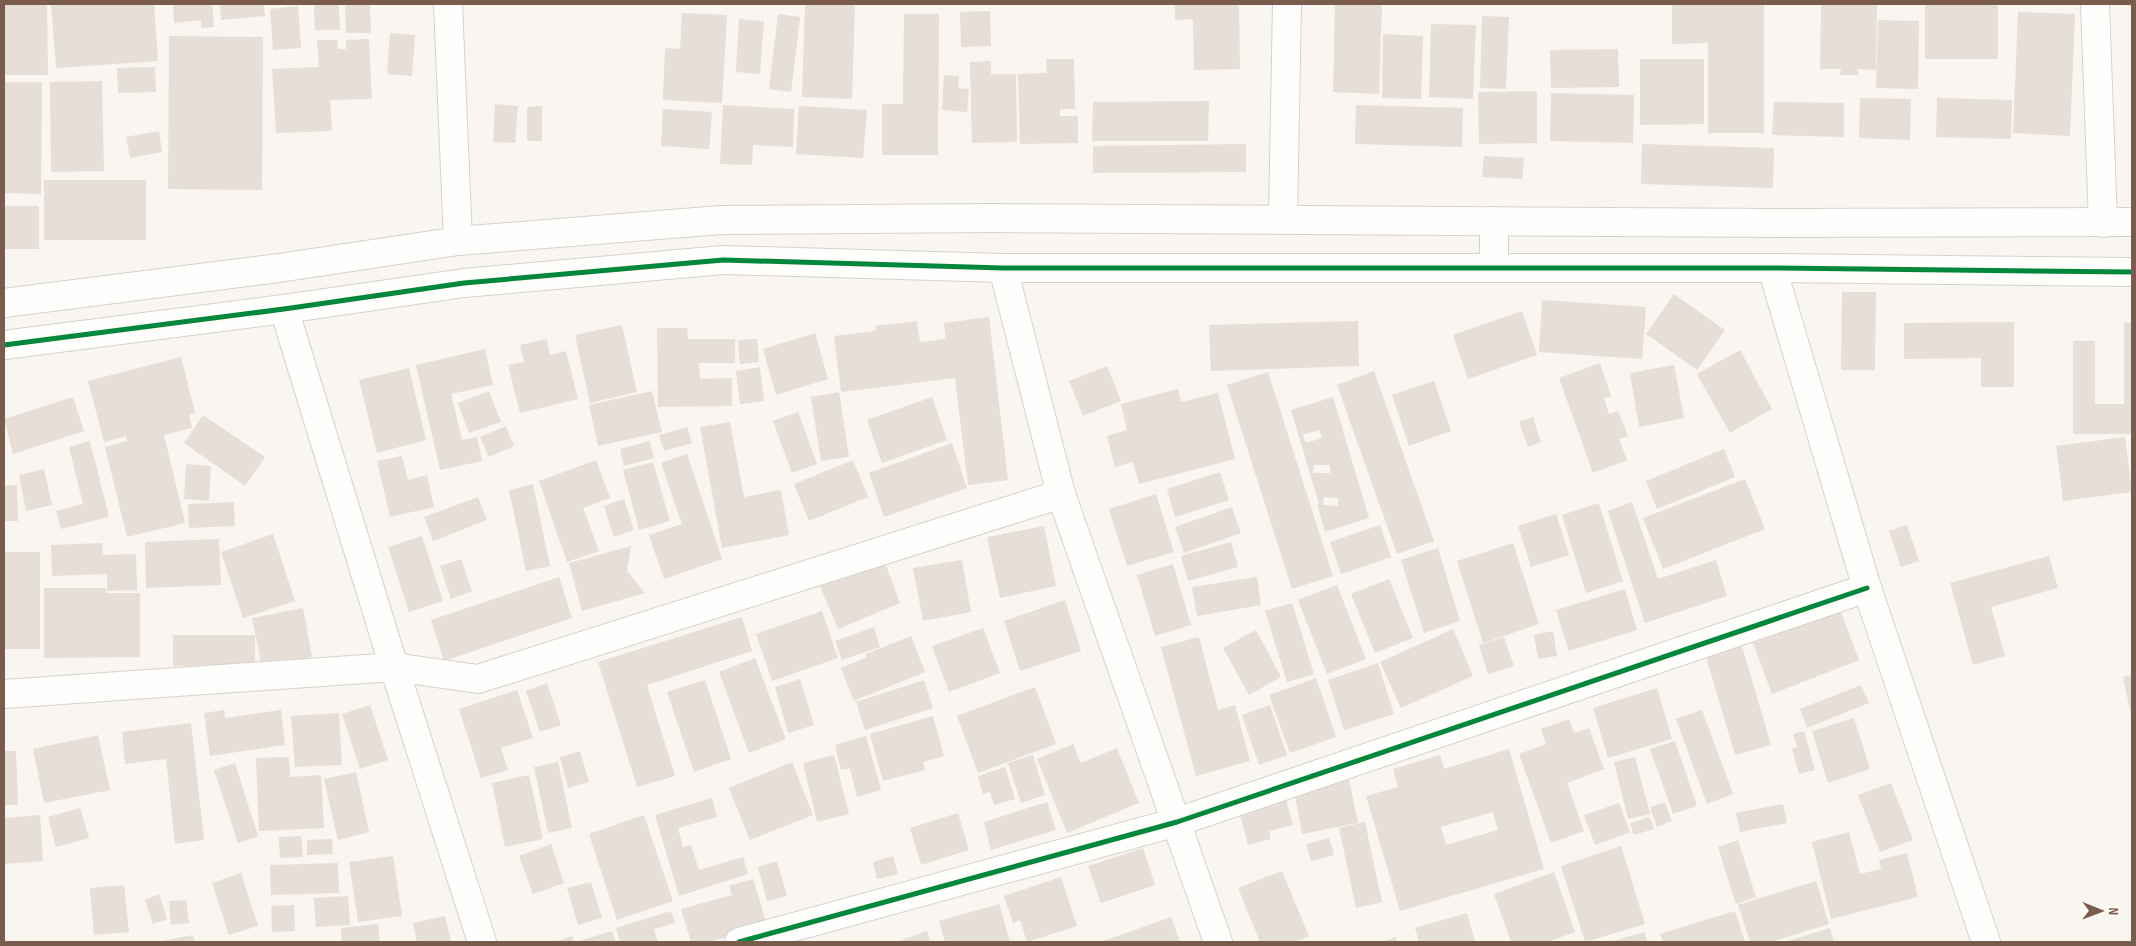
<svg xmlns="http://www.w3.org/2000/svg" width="2136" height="946" font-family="'Sofia Sans Condensed',sans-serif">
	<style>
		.building { fill: #e6ded7; fill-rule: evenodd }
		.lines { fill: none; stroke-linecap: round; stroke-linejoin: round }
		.minor-casing { stroke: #d7d1cb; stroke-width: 30 }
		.minor { stroke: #fefefd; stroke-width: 28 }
		.cycleway-casing { stroke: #fffaf3; stroke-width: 8 }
		.cycleway { stroke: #00873e; stroke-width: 5 }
	</style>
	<rect width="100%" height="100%" fill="#f9f5f0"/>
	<g class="building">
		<polygon points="4,4 47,4 48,75 4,75"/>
		<polygon points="51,4 154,4 158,61 56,68"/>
		<polygon points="173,4 212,4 214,27 201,28 201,20 174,23"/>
		<polygon points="220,4 264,4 265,16 221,20"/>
		<polygon points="314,4 339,4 340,30 315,30"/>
		<polygon points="345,4 370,4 371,33 346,33"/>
		<polygon points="805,4 855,4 852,99 802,97"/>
		<polygon points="1175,4 1239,4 1240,69 1194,70 1193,19 1175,20"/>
		<polygon points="1335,4 1382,5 1379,94 1333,92"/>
		<polygon points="1672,4 1764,4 1764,133 1708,133 1708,43 1672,44"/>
		<polygon points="1821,4 1877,4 1876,70 1858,69 1858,75 1840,75 1841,69 1820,69"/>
		<rect x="1925" y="4" width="73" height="55"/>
		<polygon points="298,6 301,48 273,50 270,9"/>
		<polygon points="990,11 991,46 961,47 960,12"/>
		<polygon points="2018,12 2075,14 2070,136 2013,133"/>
		<polygon points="682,13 727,15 722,103 663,100 665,48 680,49"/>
		<polygon points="778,14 800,17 791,92 769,89"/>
		<polygon points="904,14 939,14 938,155 882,155 882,104 903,104"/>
		<polygon points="1482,16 1509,17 1506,89 1480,88"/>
		<polygon points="739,19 764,21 760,74 736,72"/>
		<polygon points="1878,20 1919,21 1918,89 1876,88"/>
		<polygon points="1431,24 1476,25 1473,99 1429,97"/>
		<polygon points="390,33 415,35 412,76 387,74"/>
		<polygon points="1383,34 1423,36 1421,99 1382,98"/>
		<polygon points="169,36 263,37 262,190 168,189"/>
		<polygon points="369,39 372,99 330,100 332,131 276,133 272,69 319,67 317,40 337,40 338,49 346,49 346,40"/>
		<polygon points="1618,49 1619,87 1551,88 1550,50"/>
		<polygon points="1046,59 1074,59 1075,109 1060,109 1060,116 1078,116 1078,143 1020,144 1018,74 1047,73"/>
		<polygon points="1640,59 1704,59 1704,124 1640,125"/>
		<polygon points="991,61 991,74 1016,74 1017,142 972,143 970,62"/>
		<polygon points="155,67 156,92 118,93 117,68"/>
		<polygon points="944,75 959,76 958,88 969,89 967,112 942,110"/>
		<polygon points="102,81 104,171 51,172 50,82"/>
		<polygon points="4,82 42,82 41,194 4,193"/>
		<polygon points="1537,91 1537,143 1479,144 1478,92"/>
		<polygon points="1551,93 1634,95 1633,143 1550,141"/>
		<polygon points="1860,98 1911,99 1910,140 1859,138"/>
		<polygon points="1937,98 2012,100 2011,139 1936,137"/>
		<polygon points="1209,101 1208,141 1092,141 1093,102"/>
		<polygon points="1774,102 1844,103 1844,137 1772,135"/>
		<polygon points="495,104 518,106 515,143 493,142"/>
		<polygon points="723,105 794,109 793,147 753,145 752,165 720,164"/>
		<polygon points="1356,105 1463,108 1462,147 1355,144"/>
		<polygon points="542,106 542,141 527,141 527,107"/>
		<polygon points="799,106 867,110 863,158 796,154"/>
		<polygon points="663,109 712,112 709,149 661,146"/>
		<polygon points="159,131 162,152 130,158 126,137"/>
		<polygon points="1246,144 1246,172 1093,173 1093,146"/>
		<polygon points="1642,144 1774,148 1773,188 1641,184"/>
		<polygon points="1484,156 1524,158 1522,179 1482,177"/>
		<rect x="44" y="180" width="102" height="60"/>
		<rect x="4" y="206" width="35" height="43"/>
		<polygon points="1842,292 1876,292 1875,370 1841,370"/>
		<polygon points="1674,294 1725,330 1697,370 1646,334"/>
		<polygon points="1542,300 1646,307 1642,359 1539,352"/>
		<polygon points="1522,311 1537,355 1468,379 1453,335"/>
		<polygon points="989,317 1008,480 968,485 955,378 841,392 834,336 876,331 875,326 917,321 920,342 946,339 944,323"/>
		<polygon points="1358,321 1359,366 1211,371 1209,325"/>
		<polygon points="2014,322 2014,387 1981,387 1981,358 1904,359 1904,323"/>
		<polygon points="2124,323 2132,323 2132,434 2073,434 2073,341 2095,341 2095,404 2124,404"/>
		<polygon points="622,325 637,392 590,403 575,335"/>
		<polygon points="657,328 687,328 688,339 735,339 735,363 699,363 700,379 732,378 732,406 658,407"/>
		<polygon points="815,333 828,379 776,395 763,349"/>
		<polygon points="547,339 550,355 566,351 578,399 520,413 508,365 524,362 520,345"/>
		<polygon points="757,339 759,362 740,364 738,340"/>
		<polygon points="485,349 493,385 451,394 462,440 477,437 482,461 440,470 416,365"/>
		<polygon points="1740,350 1772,409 1730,433 1697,374"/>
		<polygon points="181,357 195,413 189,415 192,428 164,435 185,523 127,537 105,447 127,441 126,436 104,442 88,381"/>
		<polygon points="1600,363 1611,396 1604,398 1609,414 1618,411 1628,436 1619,439 1627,460 1593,473 1559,378"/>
		<polygon points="1674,365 1684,418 1639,427 1630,373"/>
		<polygon points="1107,366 1121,401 1083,416 1069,381"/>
		<polygon points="760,367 764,401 740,404 736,371"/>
		<polygon points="409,368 426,440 377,453 359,380"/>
		<polygon points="1374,371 1434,541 1397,554 1337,385"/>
		<polygon points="1268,372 1333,576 1292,589 1227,385"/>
		<polygon points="1434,381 1451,431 1409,446 1392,395"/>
		<polygon points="1178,389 1181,402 1218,393 1235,459 1139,484 1133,462 1115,467 1107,436 1127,430 1121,404"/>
		<polygon points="489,391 501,422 469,433 458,403"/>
		<polygon points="652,391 662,432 598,446 589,405"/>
		<polygon points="839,392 849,457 821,461 811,397"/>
		<polygon points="73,397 84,431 13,454 4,419"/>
		<polygon points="932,397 947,440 882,463 867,420"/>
		<path d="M 1333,397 L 1369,518 L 1325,532 L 1317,504 L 1319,504 L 1291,410 ZM 1319,430 L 1322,438 L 1306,443 L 1303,435 ZM 1314,465 L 1330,465 L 1330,473 L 1313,473 ZM 1324,497 L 1338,498 L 1338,506 L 1323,505 Z"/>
		<polygon points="798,412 817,464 792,473 773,421"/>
		<polygon points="203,415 265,457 245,486 184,443"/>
		<polygon points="1533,417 1541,442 1528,447 1519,422"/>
		<polygon points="730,422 744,497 781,490 789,535 722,548 700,427"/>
		<polygon points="506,426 514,446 489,457 480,437"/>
		<polygon points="687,427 692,443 664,451 659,435"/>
		<polygon points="2125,437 2132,492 2063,501 2056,446"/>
		<polygon points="90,441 109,517 61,529 56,511 83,504 69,447"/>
		<polygon points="650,441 654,458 624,466 620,449"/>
		<polygon points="952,443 967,488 884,517 869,473"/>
		<polygon points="1724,449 1735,477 1657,509 1646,481"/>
		<polygon points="687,454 722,559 664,579 649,535 682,524 661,463"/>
		<polygon points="402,456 408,480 427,475 434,507 390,517 377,461"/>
		<polygon points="596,460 610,498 583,508 599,551 567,562 539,481"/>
		<polygon points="853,460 868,497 809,521 794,484"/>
		<polygon points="653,462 670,521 639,530 623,470"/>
		<polygon points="186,464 211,466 209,501 184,499"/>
		<polygon points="44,469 52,505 26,511 19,475"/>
		<polygon points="1220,472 1229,500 1175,517 1167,489"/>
		<polygon points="1745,479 1765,529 1663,569 1643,518"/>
		<polygon points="533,484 550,566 526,571 509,490"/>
		<polygon points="17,485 18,521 4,521 4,486"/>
		<polygon points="1156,494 1174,552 1127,566 1109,509"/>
		<polygon points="478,497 487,520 433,541 424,517"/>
		<polygon points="624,499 634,530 614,537 604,506"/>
		<polygon points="234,502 235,526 189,528 188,504"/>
		<polygon points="1632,502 1658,579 1716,560 1727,596 1645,623 1608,511"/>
		<polygon points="1599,503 1623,581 1586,593 1562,515"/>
		<polygon points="1232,507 1241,533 1184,553 1175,527"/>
		<polygon points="1556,514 1569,555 1531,567 1518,526"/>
		<polygon points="1380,525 1391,557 1341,574 1330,542"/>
		<polygon points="1907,525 1919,561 1901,567 1889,531"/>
		<polygon points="1044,526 1056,586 1000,598 987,537"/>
		<polygon points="273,534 295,601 243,618 221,552"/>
		<polygon points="422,536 443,601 409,612 388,547"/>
		<polygon points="219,539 221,585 146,588 145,542"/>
		<polygon points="1231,542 1238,567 1188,581 1181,556"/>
		<polygon points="102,543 103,555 136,554 137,590 107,591 107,574 52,576 51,545"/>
		<polygon points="1513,543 1539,624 1483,643 1457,561"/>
		<polygon points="631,546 627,571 645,593 582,611 569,563"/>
		<polygon points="1438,548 1460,621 1424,633 1401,560"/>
		<rect x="4" y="552" width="36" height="97"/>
		<polygon points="2049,556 2058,588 1991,607 2005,656 1973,665 1950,583"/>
		<polygon points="461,559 472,591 451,599 440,566"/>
		<polygon points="884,560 900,603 838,629 820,586"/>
		<polygon points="962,560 971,612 923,621 913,568"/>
		<polygon points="1173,564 1191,625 1155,636 1137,575"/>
		<polygon points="559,577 572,618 444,661 431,620"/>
		<polygon points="1257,577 1261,605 1197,616 1192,587"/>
		<polygon points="1389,579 1413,638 1375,653 1351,594"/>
		<polygon points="1337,585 1366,659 1327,674 1298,600"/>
		<polygon points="44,588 106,588 106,593 140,593 140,657 44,658"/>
		<polygon points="1625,589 1637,630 1569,651 1556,610"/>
		<polygon points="1065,600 1081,651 1020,671 1004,621"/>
		<polygon points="1292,603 1314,674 1287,682 1265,611"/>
		<polygon points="303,608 312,657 262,667 252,618"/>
		<polygon points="1840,610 1859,660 1772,694 1753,643"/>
		<polygon points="822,611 838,658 772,681 756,634"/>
		<polygon points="742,617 752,651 647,685 675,776 637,787 598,662"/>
		<polygon points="874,627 880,647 842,660 835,641"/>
		<polygon points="983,628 1000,673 949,692 932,646"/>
		<polygon points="1453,629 1473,676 1401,708 1380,662"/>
		<polygon points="1256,630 1281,677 1249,695 1223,648"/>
		<polygon points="1553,631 1557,656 1538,659 1534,635"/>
		<polygon points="173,635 255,635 255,665 173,666"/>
		<polygon points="911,636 925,672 854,701 841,668 867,657 866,654"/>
		<polygon points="1199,637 1218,710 1235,705 1250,761 1196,776 1161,647"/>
		<polygon points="1504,637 1514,666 1488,674 1479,645"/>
		<polygon points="1742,646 1771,745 1735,755 1706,657"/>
		<polygon points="755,658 786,739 749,753 719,672"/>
		<polygon points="1378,663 1394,714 1344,730 1328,680"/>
		<polygon points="2132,675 2132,714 2131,714 2123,677"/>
		<polygon points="1316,678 1336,737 1290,753 1269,695"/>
		<polygon points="800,679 814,725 788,733 775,687"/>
		<polygon points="705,680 731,759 694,772 667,692"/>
		<polygon points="924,680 933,708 865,730 856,702"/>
		<polygon points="547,683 561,725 540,732 526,691"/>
		<polygon points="1861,685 1869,703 1807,728 1800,709"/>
		<polygon points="1035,687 1056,744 978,773 957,716"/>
		<polygon points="1657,688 1672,739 1608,758 1593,708"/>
		<polygon points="517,690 533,738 501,748 508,770 481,778 459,709"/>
		<polygon points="370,705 388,760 360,769 342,714"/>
		<polygon points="1270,705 1287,755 1259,765 1242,715"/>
		<polygon points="224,710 225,718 281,710 285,745 210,756 204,713"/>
		<polygon points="1702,710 1733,794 1707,804 1676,719"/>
		<polygon points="339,713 342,765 295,767 291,716"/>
		<polygon points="933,716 944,756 923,762 925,770 883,781 870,734"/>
		<polygon points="1854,718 1870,769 1828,783 1812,731"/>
		<polygon points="1569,719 1574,733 1589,728 1604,769 1567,783 1584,831 1551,843 1519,754 1546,744 1541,729"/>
		<polygon points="191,723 204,840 175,844 166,759 125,764 122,732"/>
		<polygon points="1804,731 1815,770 1799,774 1792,749 1797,747 1793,734"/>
		<polygon points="98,735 110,790 44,803 33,749"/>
		<polygon points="866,736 881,790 857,797 850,768 841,770 835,745"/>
		<polygon points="1675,741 1697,806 1673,814 1650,749"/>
		<polygon points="1073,744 1081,763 1117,748 1139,803 1067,833 1037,759"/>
		<path d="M 1509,749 L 1544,869 L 1400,911 L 1366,796 L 1398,787 L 1393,769 L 1440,755 L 1444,769 ZM 1493,812 L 1498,830 L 1446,845 L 1441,827 Z"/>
		<polygon points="4,751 16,751 18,805 4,805"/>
		<polygon points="580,751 589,782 568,788 560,757"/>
		<polygon points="834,755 849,814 817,822 803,763"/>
		<polygon points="1033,755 1045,795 1021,803 1008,763"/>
		<polygon points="289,757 290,777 321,775 324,828 259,831 256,758"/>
		<polygon points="1635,757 1650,814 1628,819 1614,762"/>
		<polygon points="558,762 572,828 548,833 534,767"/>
		<polygon points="792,762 813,815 750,840 729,788"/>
		<polygon points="235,763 258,836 238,843 214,770"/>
		<polygon points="1005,767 1015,799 994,805 990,792 983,794 978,776"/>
		<polygon points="356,772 369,832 338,840 324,779"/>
		<polygon points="529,775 543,839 505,847 492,783"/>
		<polygon points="1349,779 1358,823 1302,834 1294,790"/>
		<polygon points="1891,783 1913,840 1880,852 1858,795"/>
		<polygon points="1285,795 1293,825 1269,831 1271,839 1248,845 1238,807"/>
		<polygon points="712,798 717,817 678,828 683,847 691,845 699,870 743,857 748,874 679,896 655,815"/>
		<polygon points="1047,802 1056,830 991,850 984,822"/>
		<polygon points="1665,802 1672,821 1657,827 1650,807"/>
		<polygon points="1619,803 1630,832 1595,845 1584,815"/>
		<polygon points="1783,804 1787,823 1740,832 1736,813"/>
		<polygon points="80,808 89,838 56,847 48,817"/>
		<polygon points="958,813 969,850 921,865 910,828"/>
		<polygon points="40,815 43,861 4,864 4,818"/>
		<polygon points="644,815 673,901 617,920 589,834"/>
		<polygon points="1650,817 1654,829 1634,835 1630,823"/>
		<polygon points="1365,822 1382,902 1356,908 1339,828"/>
		<polygon points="1849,832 1860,874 1881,869 1879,860 1907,853 1918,897 1831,919 1812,842"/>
		<polygon points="301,836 303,857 280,858 279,837"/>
		<polygon points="1329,838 1334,855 1311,861 1306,844"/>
		<polygon points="332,839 333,854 307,855 307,840"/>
		<polygon points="1738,840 1756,897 1736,904 1718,847"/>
		<polygon points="551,844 564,883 533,894 519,856"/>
		<polygon points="1621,846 1645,924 1585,942 1561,866"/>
		<polygon points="1143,848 1155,885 1101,903 1088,866"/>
		<polygon points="393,856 402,916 358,922 349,862"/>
		<polygon points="893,856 898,874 877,879 873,862"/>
		<polygon points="777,861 787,896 767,901 758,867"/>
		<polygon points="338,863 339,893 271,895 270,865"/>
		<polygon points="1282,871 1309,936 1294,942 1260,942 1238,888"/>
		<polygon points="1554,872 1575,932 1548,942 1511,942 1494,894"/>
		<polygon points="241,873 258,926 229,935 212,883"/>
		<polygon points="1061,877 1077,926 1027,942 1020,920 1013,923 1004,896"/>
		<polygon points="753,879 767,925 709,942 691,942 681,909 732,895 729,886"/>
		<polygon points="1816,881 1829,924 1771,942 1750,942 1738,905"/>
		<polygon points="591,882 602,918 578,925 567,888"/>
		<polygon points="124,885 129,932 94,935 90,888"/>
		<polygon points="159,894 167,919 153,924 145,900"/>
		<polygon points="348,896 350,925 316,927 314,898"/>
		<polygon points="186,900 189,923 171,925 169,901"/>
		<polygon points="999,904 1010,942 945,942 939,921"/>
		<polygon points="294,905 295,931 272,932 271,906"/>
		<polygon points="671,911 675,923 654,929 658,942 620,942 616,928"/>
		<polygon points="1735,911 1745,942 1663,942 1660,934"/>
		<polygon points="1467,913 1475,942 1419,942 1415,928"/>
		<polygon points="445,916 451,942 417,942 413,923"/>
		<polygon points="1171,917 1180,942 1101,942"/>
		<polygon points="378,924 380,942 342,942 341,928"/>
		<polygon points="1830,928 1834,942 1785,942"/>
		<polygon points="612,931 616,942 576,942"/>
		<polygon points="927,931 930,942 896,942"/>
		<polygon points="1645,932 1647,942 1609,942"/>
		<polygon points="193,935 195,942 161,942 161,941"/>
		<polygon points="572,936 574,942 554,942"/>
		<polygon points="1396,937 1397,942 1382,942"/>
	</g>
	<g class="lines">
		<defs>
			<g id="minor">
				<polyline points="448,4 458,241"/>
				<polyline points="2095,4 2103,223"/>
				<polyline points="1283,219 1287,4"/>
				<polyline points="1003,268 1061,494 1218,942"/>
				<polyline points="1494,268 1494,221"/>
				<polyline points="1772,268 1867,588 1986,942"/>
				<polyline points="4,303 279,268 458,241 721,220 992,218 1779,223 2132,222"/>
				<polyline points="284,309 394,667 482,942"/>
				<polyline points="4,345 284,309 464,283 723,260 1003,268 1772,268 2132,272"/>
				<polyline points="4,694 394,667 478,679 1061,494"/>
				<polyline points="739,942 1177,822 1867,588"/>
			</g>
		</defs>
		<use href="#minor" class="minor-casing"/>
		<use href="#minor" class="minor"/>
		<defs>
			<g id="cycleway">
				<polyline points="4,345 284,309 464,283 723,260 1003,268 1772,268 2132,272"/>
				<polyline points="739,942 1177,822 1867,588"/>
			</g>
		</defs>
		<use href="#cycleway" class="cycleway-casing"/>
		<use href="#cycleway" class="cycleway"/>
	</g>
	<rect width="2136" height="946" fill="none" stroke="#7a5c4d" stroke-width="10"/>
	<g transform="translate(2101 911) rotate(91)" stroke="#fffaf3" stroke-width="4" paint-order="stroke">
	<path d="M0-4L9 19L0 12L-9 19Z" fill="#7a5c4d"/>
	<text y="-8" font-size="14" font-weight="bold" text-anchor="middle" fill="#7a5c4d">N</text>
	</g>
</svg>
